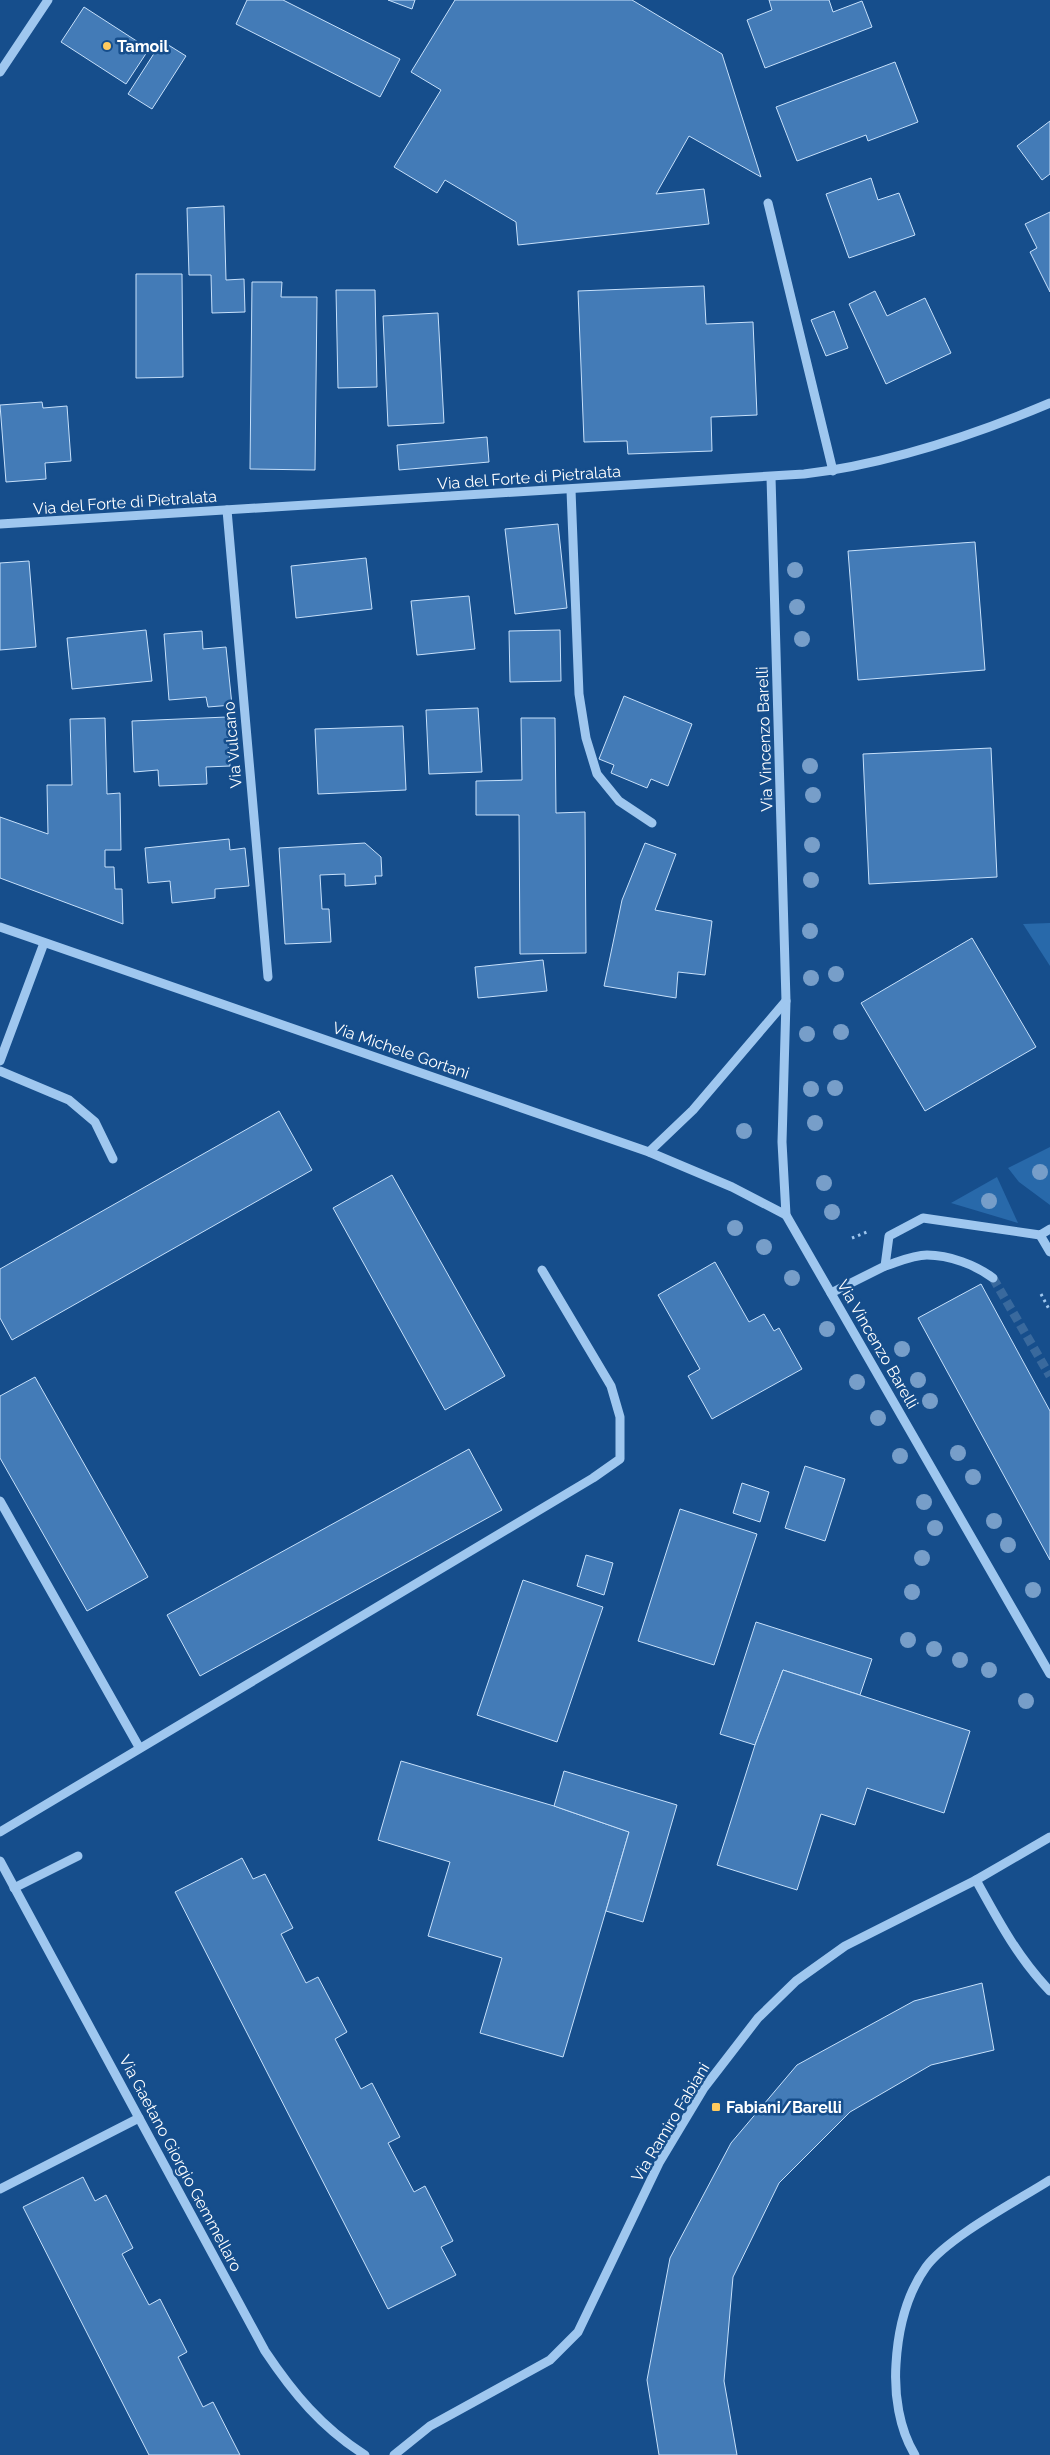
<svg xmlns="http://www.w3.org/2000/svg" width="1050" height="2455" font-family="Raleway,sans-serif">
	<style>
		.green { fill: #2869aa }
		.building { fill: #437bb7; stroke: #c6e0fb }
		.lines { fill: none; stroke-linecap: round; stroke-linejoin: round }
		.minor-tunnel { stroke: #39699d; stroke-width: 9; stroke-dasharray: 9 4.5; stroke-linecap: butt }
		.path { stroke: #9fc7ef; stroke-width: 3; stroke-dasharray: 2.5 4; stroke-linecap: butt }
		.minor { stroke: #9fc7ef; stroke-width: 9 }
		.tree { fill: #779ec9 }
		.poi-dot { fill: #ffca5e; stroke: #164e8c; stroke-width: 2 }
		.labels { text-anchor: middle; stroke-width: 5; stroke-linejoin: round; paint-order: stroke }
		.poi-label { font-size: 16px; font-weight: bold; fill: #fff; stroke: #164e8c; text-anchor: start }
		.street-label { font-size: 16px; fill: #fff; stroke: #164e8c }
	</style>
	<rect width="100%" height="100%" fill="#164e8c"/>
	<g class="green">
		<polygon points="1050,923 1050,966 1023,924"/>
		<polygon points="1050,1147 1050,1205 1019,1182 1008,1168"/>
		<polygon points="997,1177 1018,1223 951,1203"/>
	</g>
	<g class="building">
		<polygon points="247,0 283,0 400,59 380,97 236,24"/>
		<polygon points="388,0 415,0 412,9"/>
		<polygon points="455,0 632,0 722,54 761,177 689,136 656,194 704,189 709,224 518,245 516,222 445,180 437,193 394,167 441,90 411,72"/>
		<polygon points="769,0 829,0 833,12 862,1 872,27 765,68 747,20 772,10"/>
		<polygon points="84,7 149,49 126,84 61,42"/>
		<polygon points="162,41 186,56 152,109 128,94"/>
		<polygon points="895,62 918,122 868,141 866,135 797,161 776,107"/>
		<polygon points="1050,121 1050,174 1042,180 1017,146"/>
		<polygon points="871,178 878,200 899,193 915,235 849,258 826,194"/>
		<polygon points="224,206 226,280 244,279 245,312 212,313 211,275 189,275 187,208"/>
		<polygon points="1050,212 1050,292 1030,252 1037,248 1025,224"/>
		<polygon points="136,274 182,274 183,377 136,378"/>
		<polygon points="252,282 282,282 281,297 317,297 315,470 250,469"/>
		<polygon points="704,286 706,324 753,322 757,415 711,417 712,451 628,454 627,441 584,442 578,291"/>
		<polygon points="336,290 375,290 377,387 338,388"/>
		<polygon points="875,291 887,316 925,298 951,353 886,384 849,304"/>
		<polygon points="834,311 848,348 826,356 811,320"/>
		<polygon points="438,313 444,423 388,426 383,316"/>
		<polygon points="42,402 43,408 67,406 71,461 45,463 46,479 6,482 0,405"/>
		<polygon points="487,437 489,462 399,470 397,445"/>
		<polygon points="558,524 567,608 515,614 505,529"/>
		<polygon points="975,542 985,670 858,680 848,551"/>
		<polygon points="366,558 372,609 296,618 291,566"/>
		<polygon points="29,561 36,647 0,650 0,563"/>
		<polygon points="469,596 475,649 417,655 411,601"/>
		<polygon points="146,630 152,681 72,689 67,638"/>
		<polygon points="560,630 561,681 510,682 509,631"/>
		<polygon points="202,631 203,649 226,647 232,705 208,707 206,697 169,700 164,634"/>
		<polygon points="624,696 692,724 668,786 651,779 647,788 611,773 614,765 599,759"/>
		<polygon points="478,708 482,772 429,774 426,710"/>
		<polygon points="227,717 230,766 206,767 207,784 159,786 158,770 134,772 132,721"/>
		<polygon points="105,718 107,794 120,793 121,850 105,850 105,867 114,867 115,889 122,889 123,924 0,878 0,817 48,834 47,785 72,785 70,719"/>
		<polygon points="521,718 555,718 556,813 585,812 586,953 520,954 519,815 476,815 476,781 522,780"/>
		<polygon points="403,726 406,790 318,794 315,729"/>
		<polygon points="991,748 997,877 869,884 863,754"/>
		<polygon points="229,839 230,850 245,848 249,886 215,889 215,898 172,903 170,881 148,883 145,848"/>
		<polygon points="365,843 381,857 382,876 375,876 376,884 345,886 345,874 320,875 322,909 329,909 331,942 285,944 279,848"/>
		<polygon points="645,843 676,854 655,910 712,921 705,975 678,972 676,998 604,986 622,900"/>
		<polygon points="972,938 1036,1047 925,1111 861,1003"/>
		<polygon points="543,960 547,991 478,998 475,967"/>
		<polygon points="279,1111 312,1170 12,1340 0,1318 0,1269"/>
		<polygon points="392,1175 505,1376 445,1410 333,1208"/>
		<polygon points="715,1262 749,1322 764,1314 774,1331 779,1328 802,1369 712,1419 688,1376 700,1369 658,1295"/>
		<polygon points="981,1284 1050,1411 1050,1560 918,1318"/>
		<polygon points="35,1377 148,1577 87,1611 0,1458 0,1396"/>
		<polygon points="469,1449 502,1510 200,1676 167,1615"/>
		<polygon points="805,1466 845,1479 825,1541 785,1528"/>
		<polygon points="742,1483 769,1492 760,1522 733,1513"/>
		<polygon points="680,1509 757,1534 714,1665 638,1641"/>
		<polygon points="586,1555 613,1563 604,1595 577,1586"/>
		<polygon points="523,1580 603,1607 557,1742 477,1715"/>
		<polygon points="756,1622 872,1659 860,1695 783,1670 755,1745 720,1734"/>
		<polygon points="783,1670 970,1731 944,1813 867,1788 855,1825 821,1814 797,1890 717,1865 755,1745"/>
		<polygon points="401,1761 554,1806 629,1832 563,2057 480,2033 502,1958 428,1936 450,1862 378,1840"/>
		<polygon points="564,1771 677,1805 643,1922 606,1911 629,1832 554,1806"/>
		<polygon points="242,1858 253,1879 265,1874 293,1928 281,1934 306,1983 318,1977 347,2032 335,2039 361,2089 372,2083 400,2137 388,2143 414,2192 425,2186 453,2241 441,2247 456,2275 388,2309 175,1892"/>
		<polygon points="982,1983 994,2050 931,2065 850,2112 779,2183 733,2277 724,2381 737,2455 659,2455 647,2380 670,2258 731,2143 797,2065 914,2001"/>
		<polygon points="83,2177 95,2201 106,2195 133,2248 122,2254 149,2305 160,2299 187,2352 178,2357 203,2407 213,2402 240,2455 149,2455 23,2207"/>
	</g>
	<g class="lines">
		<polyline class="minor-tunnel" points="993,1278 1050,1376"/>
		<g class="path">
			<polyline points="852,1238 867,1232"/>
			<polyline points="1041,1294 1050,1311"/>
		</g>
		<g class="minor">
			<polyline points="0,72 48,0"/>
			<polyline points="768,203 833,471"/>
			<polyline points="771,477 786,1001 782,1142 786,1215 1050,1674"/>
			<polyline points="571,490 579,694 586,738 597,774 619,801 652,823"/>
			<polyline points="227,510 268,977"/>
			<path d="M 0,524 L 804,474 C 888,464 972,436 1050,403"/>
			<polyline points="0,927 649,1152 732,1187 786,1215"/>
			<polyline points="0,1061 44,943"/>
			<polyline points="0,1071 69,1100 95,1122 113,1159"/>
			<polyline points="649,1152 693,1110 786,1001"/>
			<polyline points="1040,1235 1050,1252"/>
			<path d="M 885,1266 C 898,1262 913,1255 927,1255 C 949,1255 976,1265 993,1278"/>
			<polyline points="831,1293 885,1266 889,1236 923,1218 1040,1235 1050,1229"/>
			<polyline points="0,1501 139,1747"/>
			<polyline points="0,1832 593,1478 620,1459 620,1417 611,1386 542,1270"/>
			<path d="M 0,1861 L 265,2351 C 293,2393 322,2428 365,2455"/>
			<path d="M 976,1880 C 998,1920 1018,1958 1050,1991"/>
			<polyline points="14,1888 78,1856"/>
			<polyline points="0,2189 139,2118"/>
			<polyline points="394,2455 430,2426 550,2360 578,2332 659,2163 704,2088 758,2018 796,1981 845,1946 976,1880 1050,1837"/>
			<path d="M 915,2455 C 899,2429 894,2394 896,2364 C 898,2330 906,2295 926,2267 C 948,2237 1017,2201 1050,2180"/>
		</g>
	</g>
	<g class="tree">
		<circle cx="795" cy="570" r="8"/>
		<circle cx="797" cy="607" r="8"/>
		<circle cx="802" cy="639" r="8"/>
		<circle cx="810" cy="766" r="8"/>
		<circle cx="813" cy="795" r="8"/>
		<circle cx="812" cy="845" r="8"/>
		<circle cx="811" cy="880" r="8"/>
		<circle cx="810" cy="931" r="8"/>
		<circle cx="836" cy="974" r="8"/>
		<circle cx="811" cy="978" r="8"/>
		<circle cx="841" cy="1032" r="8"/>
		<circle cx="807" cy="1034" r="8"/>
		<circle cx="835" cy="1088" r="8"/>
		<circle cx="811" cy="1089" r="8"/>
		<circle cx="815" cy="1123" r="8"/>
		<circle cx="744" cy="1131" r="8"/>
		<circle cx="1040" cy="1172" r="8"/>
		<circle cx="824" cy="1183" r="8"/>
		<circle cx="989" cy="1201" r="8"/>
		<circle cx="832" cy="1212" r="8"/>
		<circle cx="735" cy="1228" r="8"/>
		<circle cx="764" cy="1247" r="8"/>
		<circle cx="792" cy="1278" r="8"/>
		<circle cx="827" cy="1329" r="8"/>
		<circle cx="902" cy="1349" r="8"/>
		<circle cx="918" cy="1380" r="8"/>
		<circle cx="857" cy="1382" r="8"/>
		<circle cx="930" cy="1401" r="8"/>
		<circle cx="878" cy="1418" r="8"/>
		<circle cx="958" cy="1453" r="8"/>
		<circle cx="900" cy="1456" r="8"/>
		<circle cx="973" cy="1477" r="8"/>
		<circle cx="924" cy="1502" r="8"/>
		<circle cx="994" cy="1521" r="8"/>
		<circle cx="935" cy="1528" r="8"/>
		<circle cx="1008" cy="1545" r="8"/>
		<circle cx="922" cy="1558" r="8"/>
		<circle cx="1033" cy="1590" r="8"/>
		<circle cx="912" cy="1592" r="8"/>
		<circle cx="908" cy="1640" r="8"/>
		<circle cx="934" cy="1649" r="8"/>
		<circle cx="960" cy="1660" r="8"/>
		<circle cx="989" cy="1670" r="8"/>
		<circle cx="1026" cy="1701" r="8"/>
	</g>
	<g class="poi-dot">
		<circle cx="107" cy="46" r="5"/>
		<rect x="711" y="2102" width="10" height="10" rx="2.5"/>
	</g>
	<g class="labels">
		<g class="poi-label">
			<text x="117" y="52">Tamoil</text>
			<text x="726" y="2113">Fabiani/Barelli</text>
		</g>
		<g class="street-label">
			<text transform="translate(529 477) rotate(-4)" y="6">Via del Forte di Pietralata</text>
			<text transform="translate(125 502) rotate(-4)" y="6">Via del Forte di Pietralata</text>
			<text transform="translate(764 739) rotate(-92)" y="6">Via Vincenzo Barelli</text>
			<text transform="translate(232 745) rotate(-95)" y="6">Via Vulcano</text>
			<text transform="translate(401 1050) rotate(19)" y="6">Via Michele Gortani</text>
			<text transform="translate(878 1344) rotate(60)" y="6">Via Vincenzo Barelli</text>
			<text transform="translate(670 2122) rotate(-59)" y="6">Via Ramiro Fabiani</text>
			<text transform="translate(181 2163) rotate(62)" y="6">Via Gaetano Giorgio Gemmellaro</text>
		</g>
	</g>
</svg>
